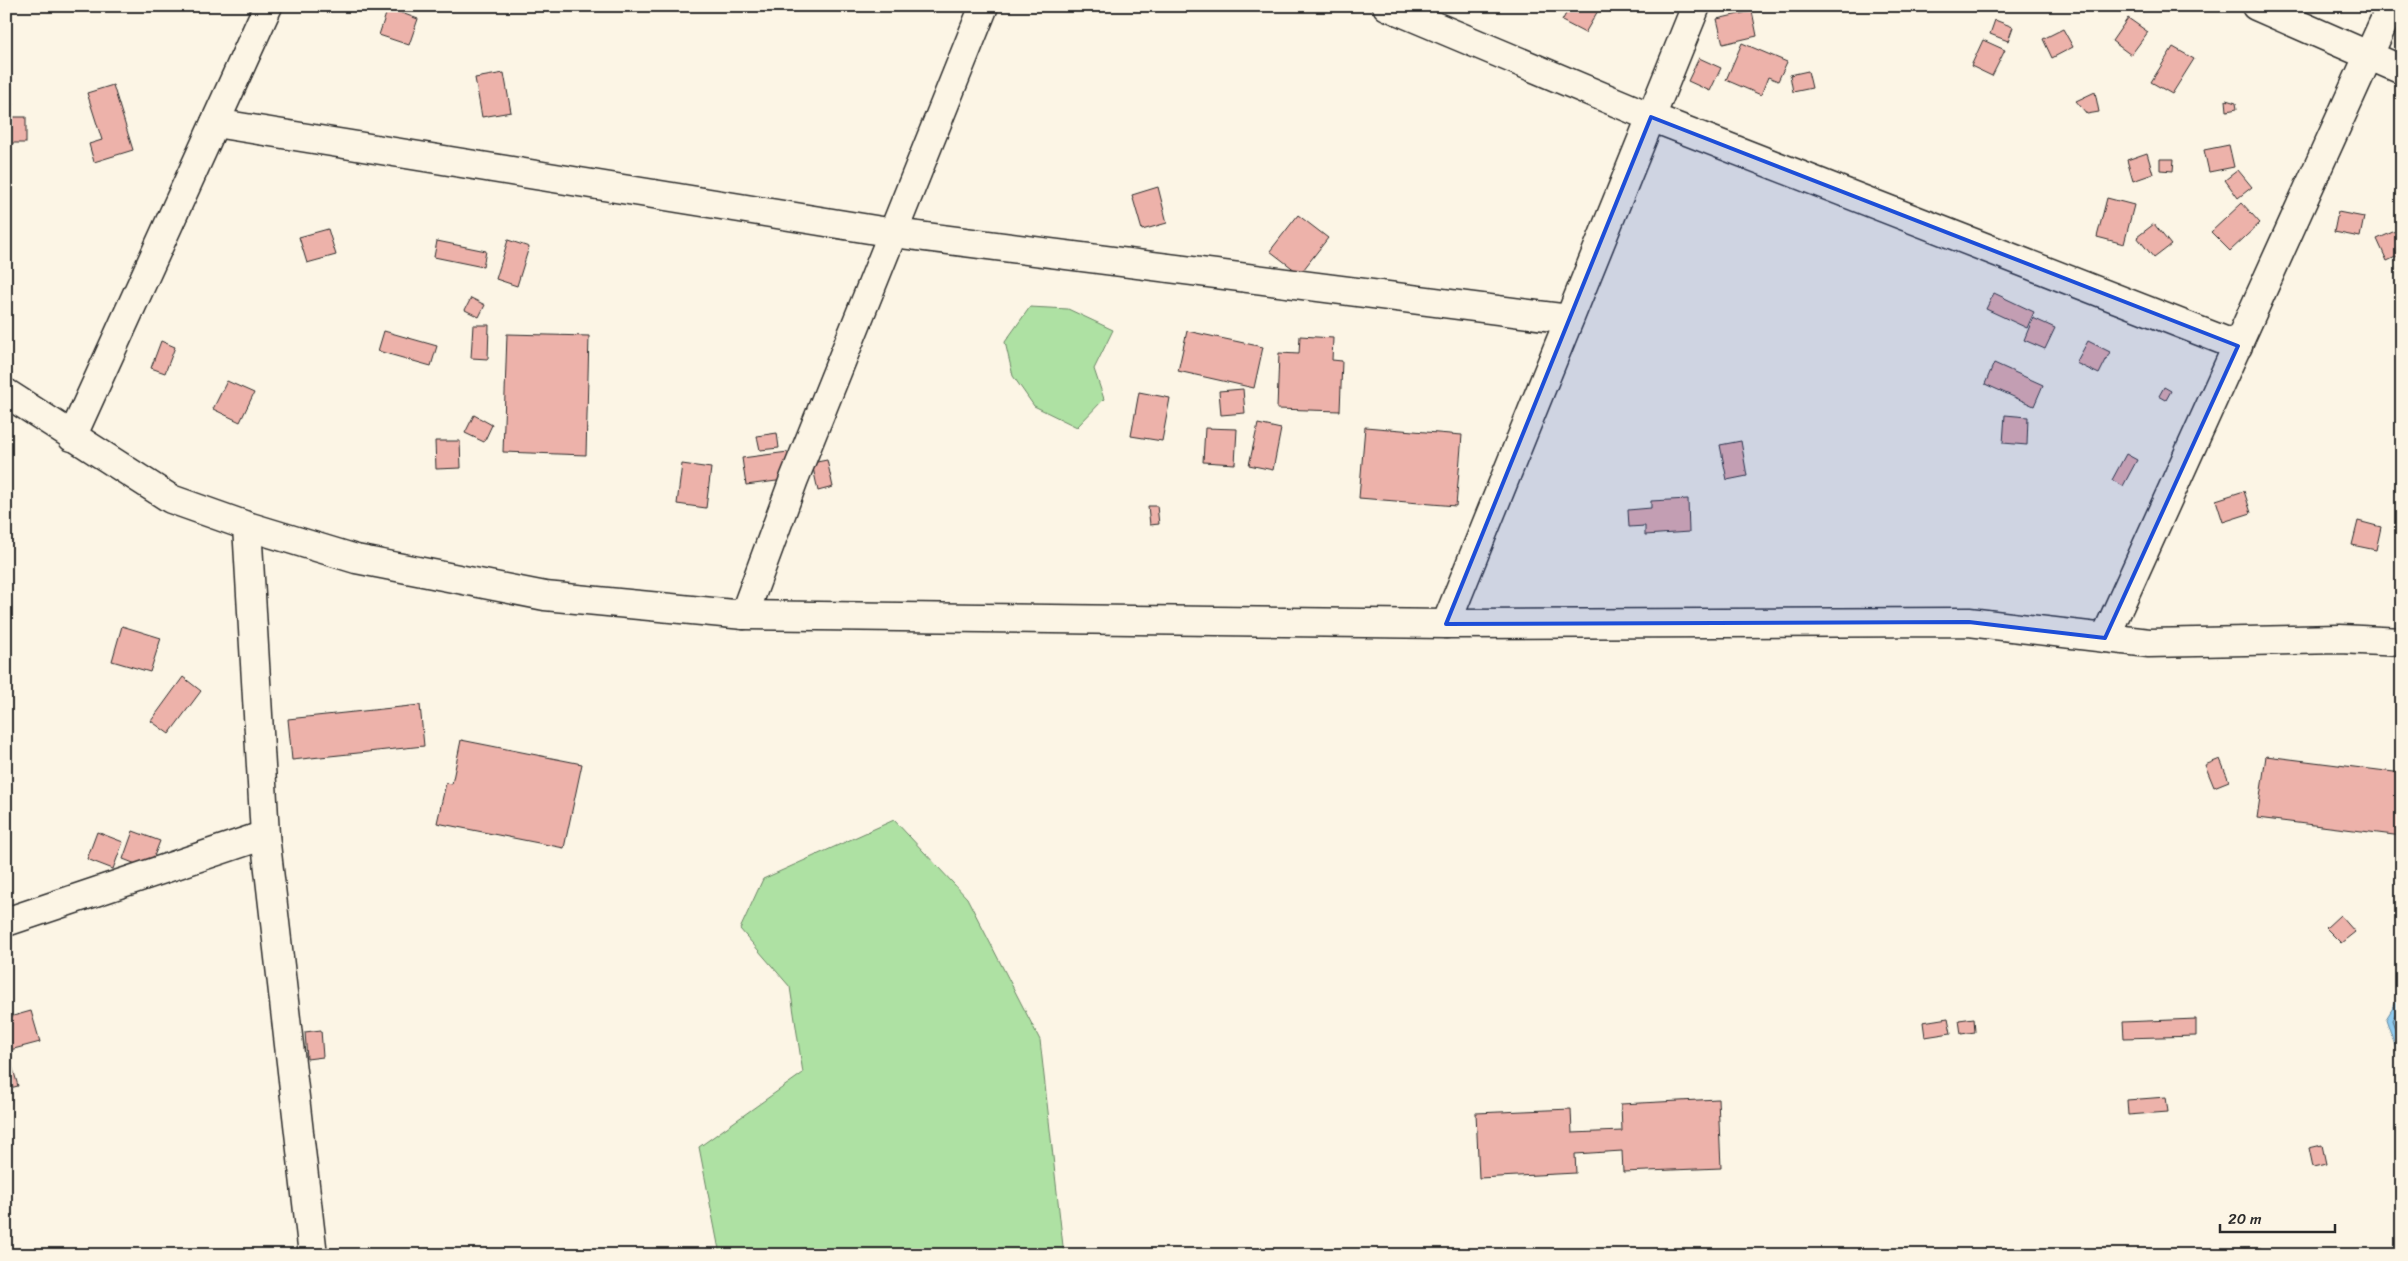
<svg xmlns="http://www.w3.org/2000/svg" width="2408" height="1261" font-family="Sriracha,sans-serif">
	<style>
		.green { fill: #aee1a3; stroke: #6c8667 }
		.water { fill: #8fcbef; stroke: #678ba1 }
		.lines { fill: none; stroke-linecap: round; stroke-linejoin: round }
		.shore { stroke: #536b79; stroke-width: 1 }
		.building { fill: #edb2aa; stroke: #2b2b2b }
		.street-casing { stroke: #2b2b2b; stroke-width: 31 }
		.secondary-casing { stroke: #2b2b2b; stroke-width: 31 }
		.street { stroke: #fcf5e5; stroke-width: 28 }
		.secondary { stroke: #fcf5e5; stroke-width: 28 }
		.marked { fill: #1d4ed8; fill-opacity: 0.2; stroke: #1d4ed8; stroke-width: 4; stroke-linejoin: round }
	</style>
	<rect width="100%" height="100%" fill="#fcf5e5"/>
	<filter id="ink" filterUnits="userSpaceOnUse"><feTurbulence type="fractalNoise" baseFrequency=".02" numOctaves="2"/><feDisplacementMap in="SourceGraphic" scale="10" xChannelSelector="R" yChannelSelector="G"/><feConvolveMatrix kernelMatrix="1 2 1 2 8 2 1 2 1" color-interpolation-filters="sRGB"/></filter>
	<g filter="url(#ink)">
		<g class="green">
			<polygon points="1030,307 1068,309 1113,330 1094,369 1104,399 1077,427 1034,406 1013,376 1005,342"/>
			<polygon points="894,820 967,898 1040,1040 1064,1255 720,1255 699,1147 803,1073 790,987 740,929 763,879"/>
		</g>
		<polygon class="water" points="2402,993 2402,1063 2401,1063 2386,1019"/>
		<g class="lines">
			<polyline class="shore" points="2402,1003 2392,1020 2402,1049"/>
		</g>
		<g class="building">
			<polygon points="1570,6 1595,6 1599,9 1585,33 1562,21"/>
			<polygon points="388,8 418,19 409,45 379,35"/>
			<polygon points="1752,11 1757,36 1723,44 1717,19"/>
			<polygon points="2128,18 2148,32 2131,55 2112,41"/>
			<polygon points="1995,20 2013,27 2008,41 1990,34"/>
			<polygon points="2063,29 2073,47 2052,58 2043,39"/>
			<polygon points="1983,40 2005,50 1992,76 1971,66"/>
			<polygon points="1742,43 1787,62 1778,81 1768,77 1761,95 1726,80"/>
			<polygon points="2173,47 2194,59 2172,94 2151,82"/>
			<polygon points="1699,58 1721,68 1710,91 1688,81"/>
			<polygon points="1808,71 1812,88 1793,92 1790,75"/>
			<polygon points="504,73 511,112 482,117 475,78"/>
			<polygon points="113,85 133,150 94,162 89,144 102,140 87,93"/>
			<polygon points="6,89 13,105 6,108"/>
			<polygon points="2095,92 2099,112 2087,114 2076,101"/>
			<polygon points="2226,100 2236,103 2237,109 2227,111"/>
			<rect x="6" y="117" width="20" height="26"/>
			<polygon points="2229,145 2234,167 2209,172 2204,150"/>
			<polygon points="2147,153 2153,174 2133,181 2127,160"/>
			<polygon points="2160,159 2174,159 2173,171 2160,170"/>
			<polygon points="2238,170 2252,187 2238,198 2225,180"/>
			<polygon points="1158,187 1167,223 1142,230 1132,195"/>
			<polygon points="2107,198 2134,205 2124,244 2097,237"/>
			<polygon points="2242,203 2260,223 2230,251 2211,232"/>
			<polygon points="2338,212 2364,217 2360,237 2334,232"/>
			<polygon points="1298,215 1328,238 1300,274 1270,251"/>
			<polygon points="2154,224 2171,245 2154,258 2137,237"/>
			<polygon points="2402,228 2402,254 2387,261 2377,239"/>
			<polygon points="328,229 336,255 307,263 299,237"/>
			<polygon points="508,240 529,247 517,286 496,279"/>
			<polygon points="437,241 486,251 483,267 434,257"/>
			<polygon points="1994,293 2034,312 2027,328 1986,309"/>
			<polygon points="471,298 485,305 479,317 465,310"/>
			<polygon points="2033,318 2055,328 2045,349 2024,340"/>
			<polygon points="473,325 489,325 488,359 471,358"/>
			<polygon points="384,331 437,346 431,366 378,351"/>
			<polygon points="1187,331 1263,347 1254,388 1178,371"/>
			<polygon points="507,334 589,336 586,455 503,452"/>
			<polygon points="1300,336 1333,338 1332,360 1342,361 1340,411 1277,409 1279,353 1299,354"/>
			<polygon points="161,341 175,347 165,373 151,368"/>
			<polygon points="2088,341 2110,352 2099,374 2076,363"/>
			<polygon points="1994,363 2043,385 2034,406 1985,384"/>
			<polygon points="227,381 254,393 240,422 213,409"/>
			<polygon points="2164,387 2171,391 2166,400 2159,396"/>
			<polygon points="1243,389 1245,413 1221,415 1219,391"/>
			<polygon points="1139,392 1170,398 1162,441 1131,436"/>
			<polygon points="474,415 492,425 484,442 465,433"/>
			<polygon points="2005,415 2028,417 2027,445 2003,443"/>
			<polygon points="1258,424 1281,429 1273,470 1249,465"/>
			<polygon points="1365,427 1462,435 1456,506 1359,498"/>
			<polygon points="1205,428 1237,429 1235,464 1203,462"/>
			<polygon points="777,433 779,448 760,450 757,436"/>
			<polygon points="435,441 460,441 461,468 436,469"/>
			<polygon points="1741,441 1747,476 1727,480 1720,445"/>
			<polygon points="788,452 792,479 746,485 742,458"/>
			<polygon points="2126,454 2137,460 2123,486 2112,480"/>
			<polygon points="827,460 833,487 818,491 812,463"/>
			<polygon points="682,464 711,468 706,508 677,504"/>
			<polygon points="2244,491 2251,513 2223,522 2216,500"/>
			<polygon points="1688,499 1689,532 1645,535 1645,526 1629,527 1628,510 1651,508 1651,501"/>
			<polygon points="1148,506 1157,506 1159,524 1150,525"/>
			<polygon points="2358,521 2381,527 2376,550 2352,545"/>
			<polygon points="122,626 161,638 150,672 112,661"/>
			<polygon points="183,677 201,691 169,734 151,721"/>
			<polygon points="420,705 424,746 292,760 288,719"/>
			<polygon points="461,740 582,764 564,848 437,823 446,783 452,784"/>
			<polygon points="2266,756 2402,773 2402,836 2257,818"/>
			<polygon points="2220,759 2229,781 2214,787 2205,765"/>
			<polygon points="133,831 160,841 149,869 123,859"/>
			<polygon points="97,832 123,842 113,869 87,859"/>
			<polygon points="2340,915 2355,932 2341,943 2326,928"/>
			<polygon points="31,1011 40,1042 10,1050 6,1037 6,1018"/>
			<polygon points="1948,1018 1951,1033 1925,1037 1923,1022"/>
			<polygon points="1974,1018 1975,1032 1961,1034 1959,1020"/>
			<polygon points="2196,1019 2196,1036 2124,1038 2123,1022"/>
			<polygon points="321,1030 323,1057 307,1059 305,1032"/>
			<polygon points="9,1055 18,1086 6,1089 6,1056"/>
			<polygon points="2166,1097 2168,1112 2128,1115 2127,1100"/>
			<polygon points="1718,1099 1721,1168 1623,1172 1622,1151 1575,1154 1576,1173 1479,1178 1476,1113 1571,1109 1572,1133 1622,1131 1621,1104"/>
			<polygon points="2322,1145 2326,1164 2313,1167 2309,1148"/>
			<polygon points="2261,1248 2261,1255 2223,1255 2223,1249"/>
		</g>
		<g class="lines">
			<defs>
				<g id="street">
					<polyline points="1387,6 1651,117 2238,346"/>
					<polyline points="2256,6 2402,70"/>
					<polyline points="215,123 894,233 1569,319"/>
					<polyline points="72,437 268,6"/>
					<polyline points="247,526 265,835 313,1255"/>
					<polyline points="744,615 794,479 984,6"/>
					<polyline points="1446,624 1696,6"/>
					<polyline points="2105,638 2391,6"/>
					<polyline points="6,922 265,835"/>
				</g>
				<polyline id="secondary" points="6,393 171,499 247,526 356,559 545,596 744,615 1446,624 1969,622 2149,643 2340,639 2402,642"/>
			</defs>
			<use href="#street" class="street-casing"/>
			<use href="#secondary" class="secondary-casing"/>
			<use href="#street" class="street"/>
			<use href="#secondary" class="secondary"/>
		</g>
	</g>
	<path class="marked" d="M 1651,117 L 2238,346 L 2105,638 L 1969,622 L 1446,624 Z"/>
	<rect width="2408" height="1261" fill="none" stroke="#fcf5e5" stroke-width="25"/>
	<rect x="12" y="12" width="2383" height="1236" fill="none" stroke="#2b2b2b" stroke-width="2" filter="url(#ink)"/>
	<path d="M2220 1224v8h115v-8" fill="none" stroke="#2b2b2b" stroke-width="2.5"/>
	<text x="2228" y="1224" font-size="15" fill="#2b2b2b" stroke="#fcf5e5" stroke-width="4" paint-order="stroke">20 m</text>
</svg>
